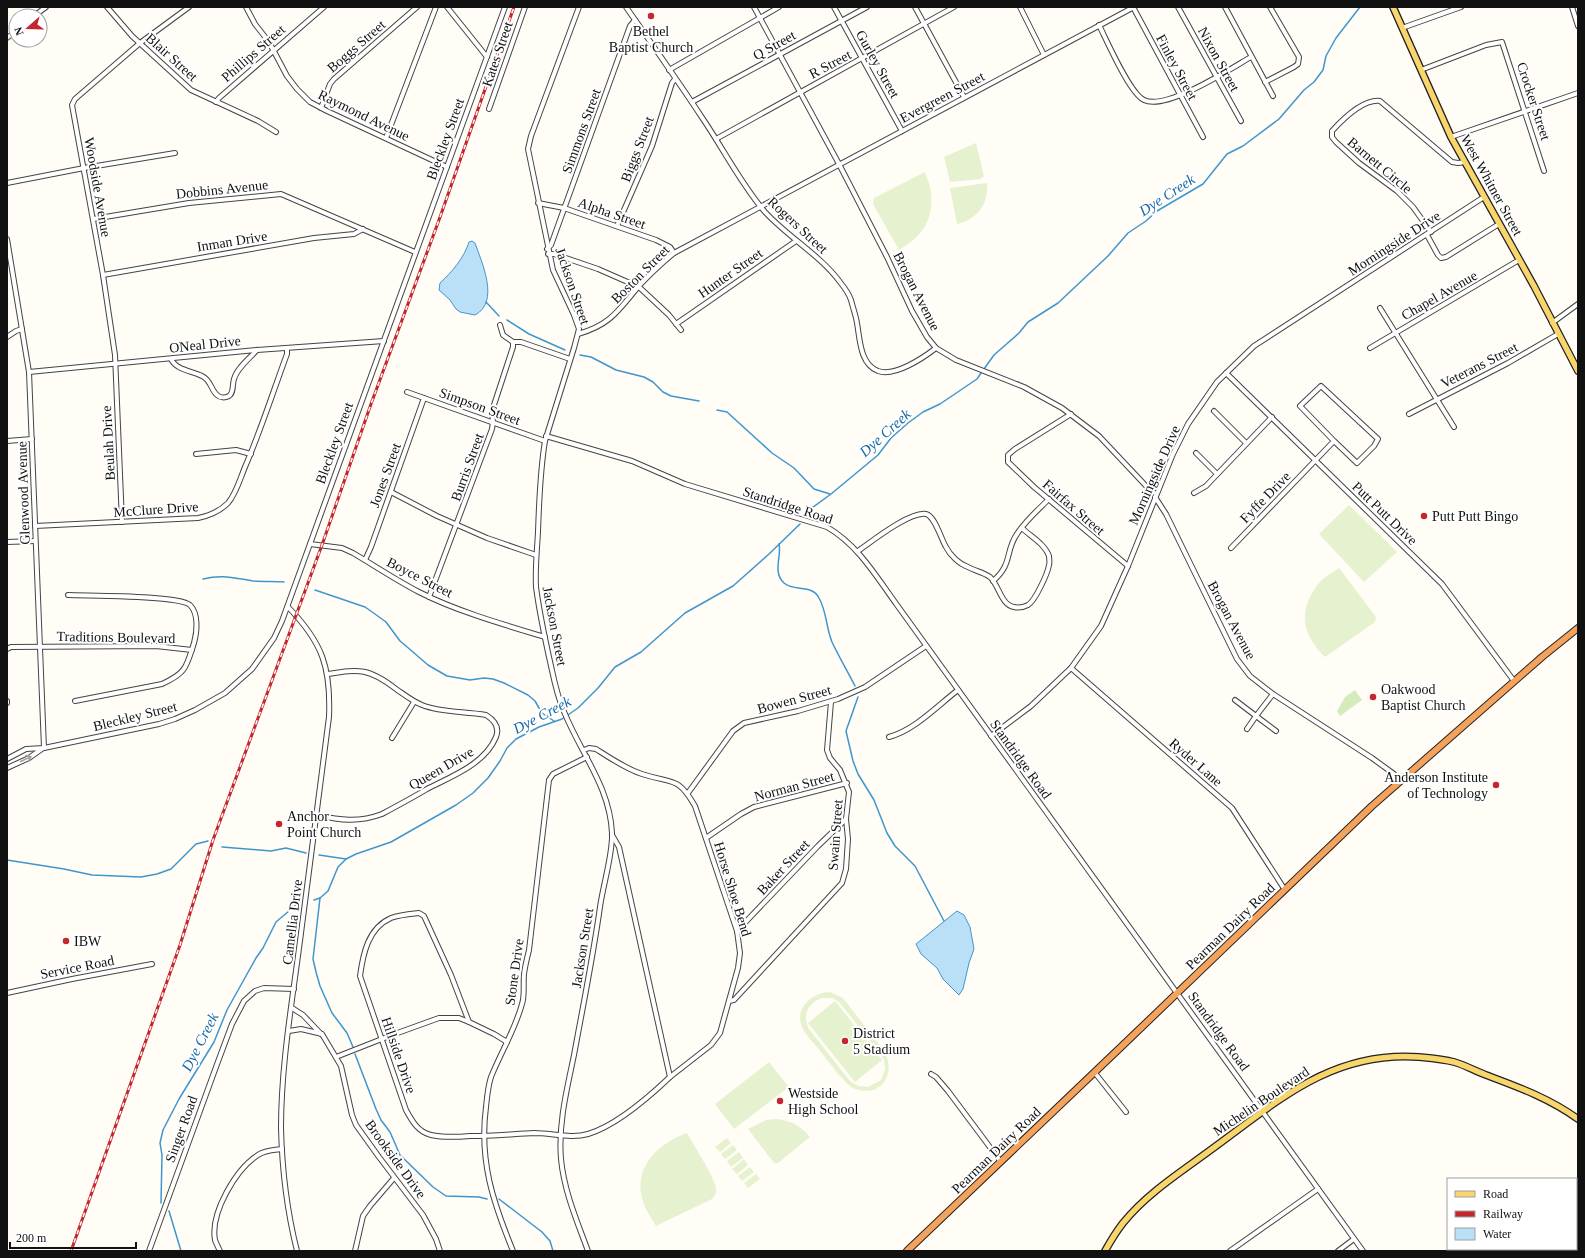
<svg xmlns="http://www.w3.org/2000/svg" width="1585" height="1258" font-family="'Times New Roman',serif">
	<style>
		.green { fill: #d5ebbd }
		.pitch { fill: #e6f2cf; fill-rule: evenodd }
		.water { fill: #b9e0f7; stroke: #3f96cf }
		.lines { fill: none; stroke-linecap: round; stroke-linejoin: round }
		.stream { stroke: #3f96cf; stroke-width: 1.5 }
		.minor-casing { stroke: #444; stroke-width: 6 }
		.major-casing { stroke: #222; stroke-width: 8 }
		.highway-casing { stroke: #222; stroke-width: 8 }
		.minor { stroke: #fff; stroke-width: 4 }
		.major { stroke: #f9d66b; stroke-width: 5.5 }
		.highway { stroke: #f5a25d; stroke-width: 6 }
		.rail-casing { stroke: #c4262e; stroke-width: 3 }
		.rail { stroke: #fff; stroke-width: 1.5; stroke-dasharray: 4.5; stroke-linecap: butt }
		.oneway { stroke: #a0a0a0 }
		.poi-dot { fill: #c4262e; stroke: #fff; stroke-width: 1.5 }
		.labels { text-anchor: middle; stroke-width: 4; stroke-linejoin: round; paint-order: stroke }
		.poi-label { font-size: 14px; fill: #111; stroke: #fff; text-anchor: start }
		.street-label { font-size: 14px; fill: #111; stroke: #fff }
		.water-label { font-size: 15px; font-style: italic; fill: #1768a6; stroke: #fff }
	</style>
	<rect width="100%" height="100%" fill="#fffdf5"/>
	<polygon class="green" points="1355,690 1362,700 1340,716 1337,711 1345,697"/>
	<g class="pitch">
		<polygon points="976,143 984,176 981,179 950,182 944,157"/>
		<path d="M 925,172 C 927,179 931,186 931,193 C 934,221 921,237 899,250 L 873,204 L 874,198 Z"/>
		<path d="M 987,183 C 989,204 977,219 957,224 L 950,188 Z"/>
		<polygon points="1349,505 1397,552 1364,582 1319,534"/>
		<path d="M 1339,568 L 1376,617 L 1375,622 L 1325,657 C 1301,634 1298,609 1319,583 C 1324,577 1333,572 1339,568 Z"/>
		<path d="M 830,992 L 843,998 L 885,1052 C 897,1078 877,1100 851,1087 C 839,1077 830,1063 821,1052 C 815,1044 806,1036 802,1027 C 794,1008 813,992 830,992 ZM 822,998 L 833,998 L 840,1003 L 881,1055 L 884,1060 L 885,1069 L 881,1080 L 868,1087 L 858,1086 L 850,1081 L 809,1029 C 802,1015 808,1003 822,998 Z"/>
		<polygon points="835,1001 882,1060 855,1082 808,1023"/>
		<polygon points="769,1062 789,1087 734,1129 715,1104"/>
		<path d="M 776,1119 C 790,1120 801,1126 810,1137 L 778,1163 L 774,1163 L 748,1129 L 766,1120 Z"/>
		<path d="M 687,1133 C 695,1148 712,1172 716,1188 C 717,1192 715,1196 712,1199 L 656,1226 C 651,1217 644,1208 642,1198 C 634,1166 659,1143 687,1133 Z"/>
		<polygon points="727,1138 731,1143 720,1152 715,1147"/>
		<polygon points="733,1145 737,1150 725,1159 721,1154"/>
		<polygon points="739,1152 743,1158 731,1167 727,1161"/>
		<polygon points="744,1159 748,1165 737,1174 732,1169"/>
		<polygon points="750,1167 754,1172 742,1181 738,1176"/>
		<polygon points="756,1174 760,1179 748,1188 744,1183"/>
	</g>
	<g class="water">
		<path d="M 472,241 L 475,243 C 482,263 500,302 475,315 L 460,312 L 456,309 L 450,300 L 439,290 L 440,283 C 452,272 464,258 469,242 Z"/>
		<polygon points="957,911 964,915 970,927 974,949 969,963 963,989 959,995 943,979 937,968 921,954 916,944"/>
	</g>
	<g class="lines">
		<g class="stream">
			<polyline points="486,302 499,316"/>
			<polyline points="507,320 529,334 565,350"/>
			<polyline points="580,355 591,357 616,370 644,377 653,382 663,392 671,396 699,401"/>
			<polyline points="984,369 994,355 1019,333 1028,322 1058,303 1108,256 1128,233 1146,221 1157,211 1203,184 1227,154 1243,146 1279,119 1304,90 1314,82 1323,70 1326,56 1336,38 1360,7"/>
			<polyline points="717,410 727,412 772,453 794,468 814,489 830,494"/>
			<polyline points="805,513 831,494 878,455 891,438 908,423 923,412 940,404 977,379 981,373"/>
			<path d="M 779,544 C 782,556 772,572 784,583 C 794,592 812,584 819,598 C 827,612 826,628 832,642 C 839,657 848,672 855,686"/>
			<path d="M 203,579 C 223,574 233,578 253,581 C 264,582 274,581 284,582"/>
			<polyline points="315,590 365,607 375,614 386,622 400,641 406,646 428,665 447,676 470,680 484,678 493,679 504,683 528,695 535,701 542,713 554,721"/>
			<polyline points="858,697 846,731 853,761 858,774 874,800 887,833 895,846 915,866 944,921"/>
			<polyline points="222,847 271,851 286,848 306,853"/>
			<polyline points="319,855 346,859"/>
			<polyline points="7,860 64,869 92,875 141,877 157,874 171,869 196,844 208,841"/>
			<polyline points="320,898 313,959 316,972 320,986 332,1013 347,1033 353,1047"/>
			<polyline points="314,900 320,898 328,891 338,867 346,859 356,854 391,842 456,805 473,793 488,778 500,761 507,748 516,739 539,727 562,719 578,708 598,688 615,667 641,652 685,613 733,586 769,554 800,524"/>
			<polyline points="355,1054 376,1109 381,1120 390,1132 400,1155 433,1187 446,1196 479,1197 487,1199"/>
			<polyline points="499,1199 542,1232 550,1241 553,1251"/>
			<polyline points="161,1203 162,1155 160,1143 163,1130 179,1099 214,1042 227,1010 256,958 263,948 276,922 296,905"/>
			<polyline points="169,1211 181,1251"/>
		</g>
		<defs>
			<g id="minor">
				<polyline points="107,7 132,36 191,90 258,121 276,132"/>
				<polyline points="246,7 255,24 269,42 287,76 297,89 310,102 327,111 447,167"/>
				<polyline points="447,7 487,57"/>
				<path d="M 579,7 L 531,136 L 528,149 L 553,270 L 574,315 L 579,329 L 574,348 L 545,441 C 540,471 539,502 538,532 C 537,551 535,568 536,587 C 539,610 544,634 549,657 C 553,674 556,693 563,709 C 579,751 610,786 612,833 C 613,854 603,885 600,907 C 593,957 583,1006 574,1055 C 567,1089 558,1124 561,1159 C 564,1191 577,1221 588,1251"/>
				<path d="M 626,7 C 652,44 678,81 703,119 C 724,150 741,184 765,212 C 788,237 820,255 840,282 C 844,287 849,294 851,300 C 853,308 856,316 857,323 C 860,340 860,364 878,371 C 895,377 923,358 936,348"/>
				<polyline points="754,7 839,164 887,257 912,311 927,337 936,348 956,360 1024,387 1062,408 1099,436 1148,488 1156,494"/>
				<polyline points="834,7 902,131"/>
				<polyline points="915,7 964,97"/>
				<polyline points="1020,7 1044,55"/>
				<polyline points="1133,7 1203,137"/>
				<polyline points="1178,7 1241,121"/>
				<polyline points="1225,7 1273,96"/>
				<polyline points="1572,7 1578,26"/>
				<polyline points="34,16 46,7"/>
				<path d="M 1099,25 C 1107,41 1130,94 1144,100 C 1166,111 1230,69 1251,57"/>
				<polyline points="1402,28 1461,7"/>
				<polyline points="7,38 16,31"/>
				<polyline points="669,70 779,7"/>
				<polyline points="1421,70 1486,45 1502,42 1544,171"/>
				<polyline points="1265,82 1294,67 1298,64 1299,57 1270,7"/>
				<polyline points="216,102 219,98 324,7"/>
				<polyline points="692,102 867,7"/>
				<polyline points="321,108 330,84 334,79 417,7"/>
				<polyline points="489,109 525,7"/>
				<polyline points="1451,137 1578,93"/>
				<polyline points="386,138 436,7"/>
				<polyline points="716,139 954,7"/>
				<polyline points="7,183 84,168 175,153"/>
				<polyline points="538,203 564,208 656,240 670,247 674,253"/>
				<polyline points="93,219 189,203 281,194 415,252"/>
				<polyline points="617,226 652,146 672,83 675,79"/>
				<path d="M 1431,232 L 1413,207 L 1397,191 L 1359,163 L 1336,142 L 1332,137 L 1332,131 C 1343,119 1363,99 1380,101 L 1452,162 L 1458,163 L 1465,162"/>
				<polyline points="1427,235 1438,255 1441,258 1446,257 1499,224"/>
				<polyline points="7,239 29,372 44,748"/>
				<polyline points="547,249 551,245 630,26 635,20"/>
				<polyline points="548,254 554,254 598,269 639,287 669,315 681,330"/>
				<polyline points="103,275 314,238 354,234 363,229"/>
				<polyline points="1380,308 1454,427"/>
				<polyline points="1552,323 1578,304"/>
				<polyline points="676,324 796,241"/>
				<polyline points="500,325 503,335 513,342 521,342 570,359"/>
				<path d="M 578,334 C 610,325 618,311 638,287 C 649,275 662,263 674,253 L 1134,7"/>
				<polyline points="7,337 16,331 22,329"/>
				<polyline points="1370,348 1519,260"/>
				<path d="M 171,359 C 176,370 192,371 202,376 C 211,380 211,390 217,395 C 220,398 225,398 229,396 C 234,393 232,385 234,379 C 237,368 249,359 257,350"/>
				<polyline points="29,372 257,350 384,341"/>
				<polyline points="1226,373 1442,584 1514,681"/>
				<polyline points="407,392 545,441"/>
				<polyline points="1214,411 1246,443"/>
				<polyline points="1071,414 1015,449 1008,455 1008,462 1034,487 1128,566"/>
				<polyline points="1409,414 1508,363 1558,334"/>
				<path d="M 546,436 L 632,461 L 685,484 L 827,527 C 858,545 876,576 897,605 L 1363,1251"/>
				<polyline points="7,441 32,439"/>
				<polyline points="1196,453 1217,474"/>
				<polyline points="196,454 236,450 251,454"/>
				<polyline points="391,492 437,516 487,538 536,555"/>
				<polyline points="1194,493 1206,486 1272,417"/>
				<polyline points="1155,497 1166,514 1237,659 1250,676 1273,694 1372,758 1394,774 1400,782"/>
				<polyline points="122,522 115,355 103,275 72,105 75,99 140,43 189,7"/>
				<path d="M 35,526 L 198,518 C 208,516 220,511 228,503 C 236,494 240,479 245,467 C 261,430 273,392 287,354 L 287,349"/>
				<polyline points="7,542 35,541"/>
				<path d="M 310,544 L 342,548 L 353,553 C 375,566 396,580 419,592 C 456,611 505,625 545,637"/>
				<polyline points="1231,548 1334,441 1300,406 1321,386 1378,439 1374,446 1357,463 1334,441"/>
				<path d="M 858,551 C 871,542 910,511 926,514 C 935,516 941,539 946,547 C 950,555 959,564 968,567 C 975,571 983,572 990,577 C 999,585 1001,605 1014,607 C 1018,608 1024,607 1028,605 C 1035,601 1048,573 1049,565 C 1050,563 1049,558 1049,556 C 1045,544 1030,536 1022,528"/>
				<polyline points="365,560 371,547 424,398"/>
				<path d="M 993,581 C 1013,564 1005,551 1017,534 C 1025,521 1038,510 1049,499"/>
				<path d="M 68,595 C 88,596 179,595 190,605 C 199,614 197,632 194,643 C 186,668 186,673 162,684 L 75,701"/>
				<polyline points="429,597 492,429 493,422 492,411 513,347 513,342"/>
				<path d="M 288,607 C 323,643 331,668 329,717 C 319,789 311,861 301,933 C 293,997 281,1063 281,1128 C 282,1170 287,1211 297,1251"/>
				<polyline points="7,649 11,647 156,646 192,650"/>
				<polyline points="1071,668 1232,808 1285,890"/>
				<polyline points="1235,700 1256,716 1273,694"/>
				<polyline points="7,701 7,703"/>
				<polyline points="1247,729 1256,716 1276,731"/>
				<polyline points="991,736 1031,706 1071,668 1101,626 1128,566 1173,454 1188,424 1217,382 1254,346 1484,197"/>
				<path d="M 889,737 C 915,730 937,706 958,690"/>
				<polyline points="392,738 414,702"/>
				<path d="M 584,750 L 589,748 L 596,749 C 610,758 626,769 642,774 C 672,784 677,775 695,806 L 737,931 L 740,953 L 738,968 L 720,1033 L 711,1045 L 670,1077 L 619,847 L 612,835"/>
				<polyline points="7,759 26,749 44,748 159,724 175,719 195,710 225,693 252,669 274,638 282,621 505,7"/>
				<polyline points="7,768 29,758 43,748"/>
				<polyline points="688,793 733,731 744,723 798,711 838,699 865,687 926,646"/>
				<path d="M 316,815 C 340,820 358,823 382,814 C 397,806 412,798 427,789 C 452,776 485,764 496,737 C 500,727 494,720 486,715 C 465,711 442,713 422,705 C 412,701 405,695 396,689 C 369,668 360,669 328,674"/>
				<polyline points="706,838 741,814 754,807 847,783"/>
				<polyline points="737,931 818,846 846,819"/>
				<polyline points="7,993 72,979 152,964"/>
				<polyline points="729,1001 734,1000 842,883 846,869 848,839 846,819 849,792 840,770 830,758 827,750 831,702"/>
				<polyline points="292,1008 303,1015 321,1034"/>
				<polyline points="289,1031 301,1029 322,1034 341,1066 352,1115 356,1125 379,1157 423,1215 436,1239 440,1251"/>
				<path d="M 507,1042 L 494,1034 L 469,1022 L 451,975 L 424,916 L 419,913 C 410,914 399,915 391,918 C 368,928 363,954 360,976 L 406,1110 C 412,1121 418,1132 431,1135 C 444,1138 458,1137 470,1136 C 492,1136 513,1134 534,1133 C 552,1133 571,1139 588,1134 C 615,1126 650,1096 670,1077"/>
				<polyline points="336,1057 392,1035 439,1018 459,1018 469,1022"/>
				<polyline points="1095,1073 1126,1112"/>
				<polyline points="931,1074 936,1077 948,1091 1001,1162"/>
				<polyline points="149,1251 216,1067 232,1024 244,1001 255,991 264,988 294,989"/>
				<path d="M 220,1251 C 218,1247 216,1243 215,1240 C 210,1213 236,1169 258,1155 C 265,1150 275,1150 282,1149"/>
				<polyline points="355,1251 363,1216 370,1206 394,1178"/>
				<path d="M 513,1251 C 493,1202 479,1161 486,1107 C 487,1097 488,1086 491,1077 C 501,1052 515,1030 522,1004 C 525,995 523,984 524,974 C 525,966 527,958 529,950 L 549,780 L 553,774 L 587,757"/>
				<polyline points="1230,1251 1318,1189"/>
				<polyline points="1338,1251 1354,1239"/>
			</g>
			<g id="major">
				<polyline points="1393,7 1451,137 1534,286 1578,371"/>
				<path d="M 1105,1251 C 1110,1242 1116,1232 1123,1223 C 1148,1192 1184,1170 1216,1146 C 1280,1099 1333,1051 1419,1057 C 1430,1058 1443,1059 1454,1062 C 1465,1065 1475,1071 1486,1075 C 1518,1087 1549,1098 1578,1119"/>
			</g>
			<polyline id="highway" points="907,1251 1121,1047 1372,806 1542,657 1578,628"/>
		</defs>
		<use href="#minor" class="minor-casing"/>
		<use href="#major" class="major-casing"/>
		<use href="#highway" class="highway-casing"/>
		<use href="#minor" class="minor"/>
		<use href="#major" class="major"/>
		<use href="#highway" class="highway"/>
		<defs>
			<polyline id="rail" points="71,1251 180,945 213,840 322,545 371,404 439,220 514,7"/>
		</defs>
		<use href="#rail" class="rail-casing"/>
		<use href="#rail" class="rail"/>
	</g>
	<defs><path id="oneway-shaft" d="M-6 0H5M1.5-3L5.5 0L1.5 3" fill="none" stroke-width="1.6" stroke-linecap="round" stroke-linejoin="round"/></defs>
	<use class="oneway" href="#oneway-shaft" transform="translate(26 759) rotate(-25)"/>
	<g class="poi-dot">
		<circle cx="651" cy="16" r="4"/>
		<circle cx="1424" cy="516" r="4"/>
		<circle cx="1373" cy="697" r="4"/>
		<circle cx="1496" cy="785" r="4"/>
		<circle cx="279" cy="824" r="4"/>
		<circle cx="66" cy="941" r="4"/>
		<circle cx="845" cy="1041" r="4"/>
		<circle cx="780" cy="1101" r="4"/>
	</g>
	<g class="labels">
		<g class="poi-label">
			<text x="651" y="36" text-anchor="middle">Bethel<tspan x="651" dy="16">Baptist Church</tspan></text>
			<text x="1432" y="521">Putt Putt Bingo</text>
			<text x="1381" y="694">Oakwood<tspan x="1381" dy="16">Baptist Church</tspan></text>
			<text x="1488" y="782" text-anchor="end">Anderson Institute<tspan x="1488" dy="16">of Technology</tspan></text>
			<text x="287" y="821">Anchor<tspan x="287" dy="16">Point Church</tspan></text>
			<text x="74" y="946">IBW</text>
			<text x="853" y="1038">District<tspan x="853" dy="16">5 Stadium</tspan></text>
			<text x="788" y="1098">Westside<tspan x="788" dy="16">High School</tspan></text>
		</g>
		<g class="street-label">
			<text transform="translate(774 45) rotate(-29)" y="5">Q Street</text>
			<text transform="translate(356 46) rotate(-41)" y="5">Boggs Street</text>
			<text transform="translate(253 53) rotate(-41)" y="5">Phillips Street</text>
			<text transform="translate(497 54) rotate(-71)" y="5">Kates Street</text>
			<text transform="translate(172 57) rotate(42)" y="5">Blair Street</text>
			<text transform="translate(1219 59) rotate(61)" y="5">Nixon Street</text>
			<text transform="translate(830 64) rotate(-28)" y="5">R Street</text>
			<text transform="translate(878 64) rotate(61)" y="5">Gurley Street</text>
			<text transform="translate(1177 67) rotate(62)" y="5">Finley Street</text>
			<text transform="translate(942 97) rotate(-28)" y="5">Evergreen Street</text>
			<text transform="translate(1534 101) rotate(72)" y="5">Crocker Street</text>
			<text transform="translate(364 115) rotate(26)" y="5">Raymond Avenue</text>
			<text transform="translate(581 131) rotate(-70)" y="5">Simmons Street</text>
			<text transform="translate(445 139) rotate(-70)" y="5">Bleckley Street</text>
			<text transform="translate(637 149) rotate(-69)" y="5">Biggs Street</text>
			<text transform="translate(1380 165) rotate(40)" y="5">Barnett Circle</text>
			<text transform="translate(1492 185) rotate(61)" y="5">West Whitner Street</text>
			<text transform="translate(98 187) rotate(80)" y="5">Woodside Avenue</text>
			<text transform="translate(222 189) rotate(-6)" y="5">Dobbins Avenue</text>
			<text transform="translate(612 213) rotate(19)" y="5">Alpha Street</text>
			<text transform="translate(798 225) rotate(43)" y="5">Rogers Street</text>
			<text transform="translate(232 241) rotate(-9)" y="5">Inman Drive</text>
			<text transform="translate(1394 243) rotate(-33)" y="5">Morningside Drive</text>
			<text transform="translate(730 273) rotate(-35)" y="5">Hunter Street</text>
			<text transform="translate(640 274) rotate(-45)" y="5">Boston Street</text>
			<text transform="translate(573 286) rotate(71)" y="5">Jackson Street</text>
			<text transform="translate(917 291) rotate(63)" y="5">Brogan Avenue</text>
			<text transform="translate(1439 295) rotate(-30)" y="5">Chapel Avenue</text>
			<text transform="translate(205 344) rotate(-6)" y="5">ONeal Drive</text>
			<text transform="translate(1479 365) rotate(-27)" y="5">Veterans Street</text>
			<text transform="translate(480 406) rotate(20)" y="5">Simpson Street</text>
			<text transform="translate(108 443) rotate(-93)" y="5">Beulah Drive</text>
			<text transform="translate(334 443) rotate(-70)" y="5">Bleckley Street</text>
			<text transform="translate(467 467) rotate(-70)" y="5">Burris Street</text>
			<text transform="translate(385 475) rotate(-70)" y="5">Jones Street</text>
			<text transform="translate(1154 475) rotate(-66)" y="5">Morningside Drive</text>
			<text transform="translate(23 493) rotate(-92)" y="5">Glenwood Avenue</text>
			<text transform="translate(1265 497) rotate(-46)" y="5">Fyffe Drive</text>
			<text transform="translate(788 505) rotate(18)" y="5">Standridge Road</text>
			<text transform="translate(1074 507) rotate(41)" y="5">Fairfax Street</text>
			<text transform="translate(156 509) rotate(-4)" y="5">McClure Drive</text>
			<text transform="translate(1385 513) rotate(44)" y="5">Putt Putt Drive</text>
			<text transform="translate(420 577) rotate(27)" y="5">Boyce Street</text>
			<text transform="translate(1232 620) rotate(62)" y="5">Brogan Avenue</text>
			<text transform="translate(555 626) rotate(79)" y="5">Jackson Street</text>
			<text transform="translate(116 637) rotate(1)" y="5">Traditions Boulevard</text>
			<text transform="translate(794 699) rotate(-15)" y="5">Bowen Street</text>
			<text transform="translate(135 716) rotate(-14)" y="5">Bleckley Street</text>
			<text transform="translate(1021 759) rotate(54)" y="5">Standridge Road</text>
			<text transform="translate(1196 762) rotate(41)" y="5">Ryder Lane</text>
			<text transform="translate(441 768) rotate(-30)" y="5">Queen Drive</text>
			<text transform="translate(794 786) rotate(-15)" y="5">Norman Street</text>
			<text transform="translate(835 835) rotate(-86)" y="5">Swain Street</text>
			<text transform="translate(783 867) rotate(-47)" y="5">Baker Street</text>
			<text transform="translate(733 889) rotate(73)" y="5">Horse Shoe Bend</text>
			<text transform="translate(292 922) rotate(-83)" y="5">Camellia Drive</text>
			<text transform="translate(1230 926) rotate(-44)" y="5">Pearman Dairy Road</text>
			<text transform="translate(582 948) rotate(-81)" y="5">Jackson Street</text>
			<text transform="translate(77 967) rotate(-11)" y="5">Service Road</text>
			<text transform="translate(514 972) rotate(-82)" y="5">Stone Drive</text>
			<text transform="translate(1219 1031) rotate(54)" y="5">Standridge Road</text>
			<text transform="translate(399 1055) rotate(71)" y="5">Hillside Drive</text>
			<text transform="translate(1261 1101) rotate(-34)" y="5">Michelin Boulevard</text>
			<text transform="translate(181 1129) rotate(-70)" y="5">Singer Road</text>
			<text transform="translate(996 1150) rotate(-44)" y="5">Pearman Dairy Road</text>
			<text transform="translate(396 1159) rotate(54)" y="5">Brookside Drive</text>
		</g>
		<g class="water-label">
			<text transform="translate(1167 195) rotate(-33)" y="5">Dye Creek</text>
			<text transform="translate(885 433) rotate(-42)" y="5">Dye Creek</text>
			<text transform="translate(542 715) rotate(-28)" y="5">Dye Creek</text>
			<text transform="translate(200 1042) rotate(-63)" y="5">Dye Creek</text>
		</g>
	</g>
	<rect width="1585" height="1258" fill="none" stroke="#111111" stroke-width="16"/>
	<rect x="1447" y="1178" width="130" height="72" fill="#ffffff" stroke="#a0a0a0"/>
	<rect x="1455" y="1191" width="20" height="6" fill="#f9d66b" stroke="#a0a0a0"/>
	<text x="1483" y="1198" font-size="12" fill="#111111">Road</text>
	<rect x="1455" y="1211" width="20" height="6" fill="#c4262e" stroke="#a0a0a0"/>
	<text x="1483" y="1218" font-size="12" fill="#111111">Railway</text>
	<rect x="1455" y="1228" width="20" height="12" fill="#b9e0f7" stroke="#a0a0a0"/>
	<text x="1483" y="1238" font-size="12" fill="#111111">Water</text>
	<g transform="translate(28 28) rotate(250)"><circle r="19" fill="#ffffff" stroke="#a0a0a0"/>
	<path d="M0-3L7 15L0 10L-7 15Z" fill="#c4262e"/>
	<text y="-6" font-size="11" font-weight="bold" text-anchor="middle" fill="#111111">N</text>
	</g>
	<path d="M10 1242v6h126v-6" fill="none" stroke="#111111" stroke-width="2"/>
	<text x="16" y="1242" font-size="12" fill="#111111" stroke="#ffffff" stroke-width="3" paint-order="stroke">200 m</text>
</svg>
